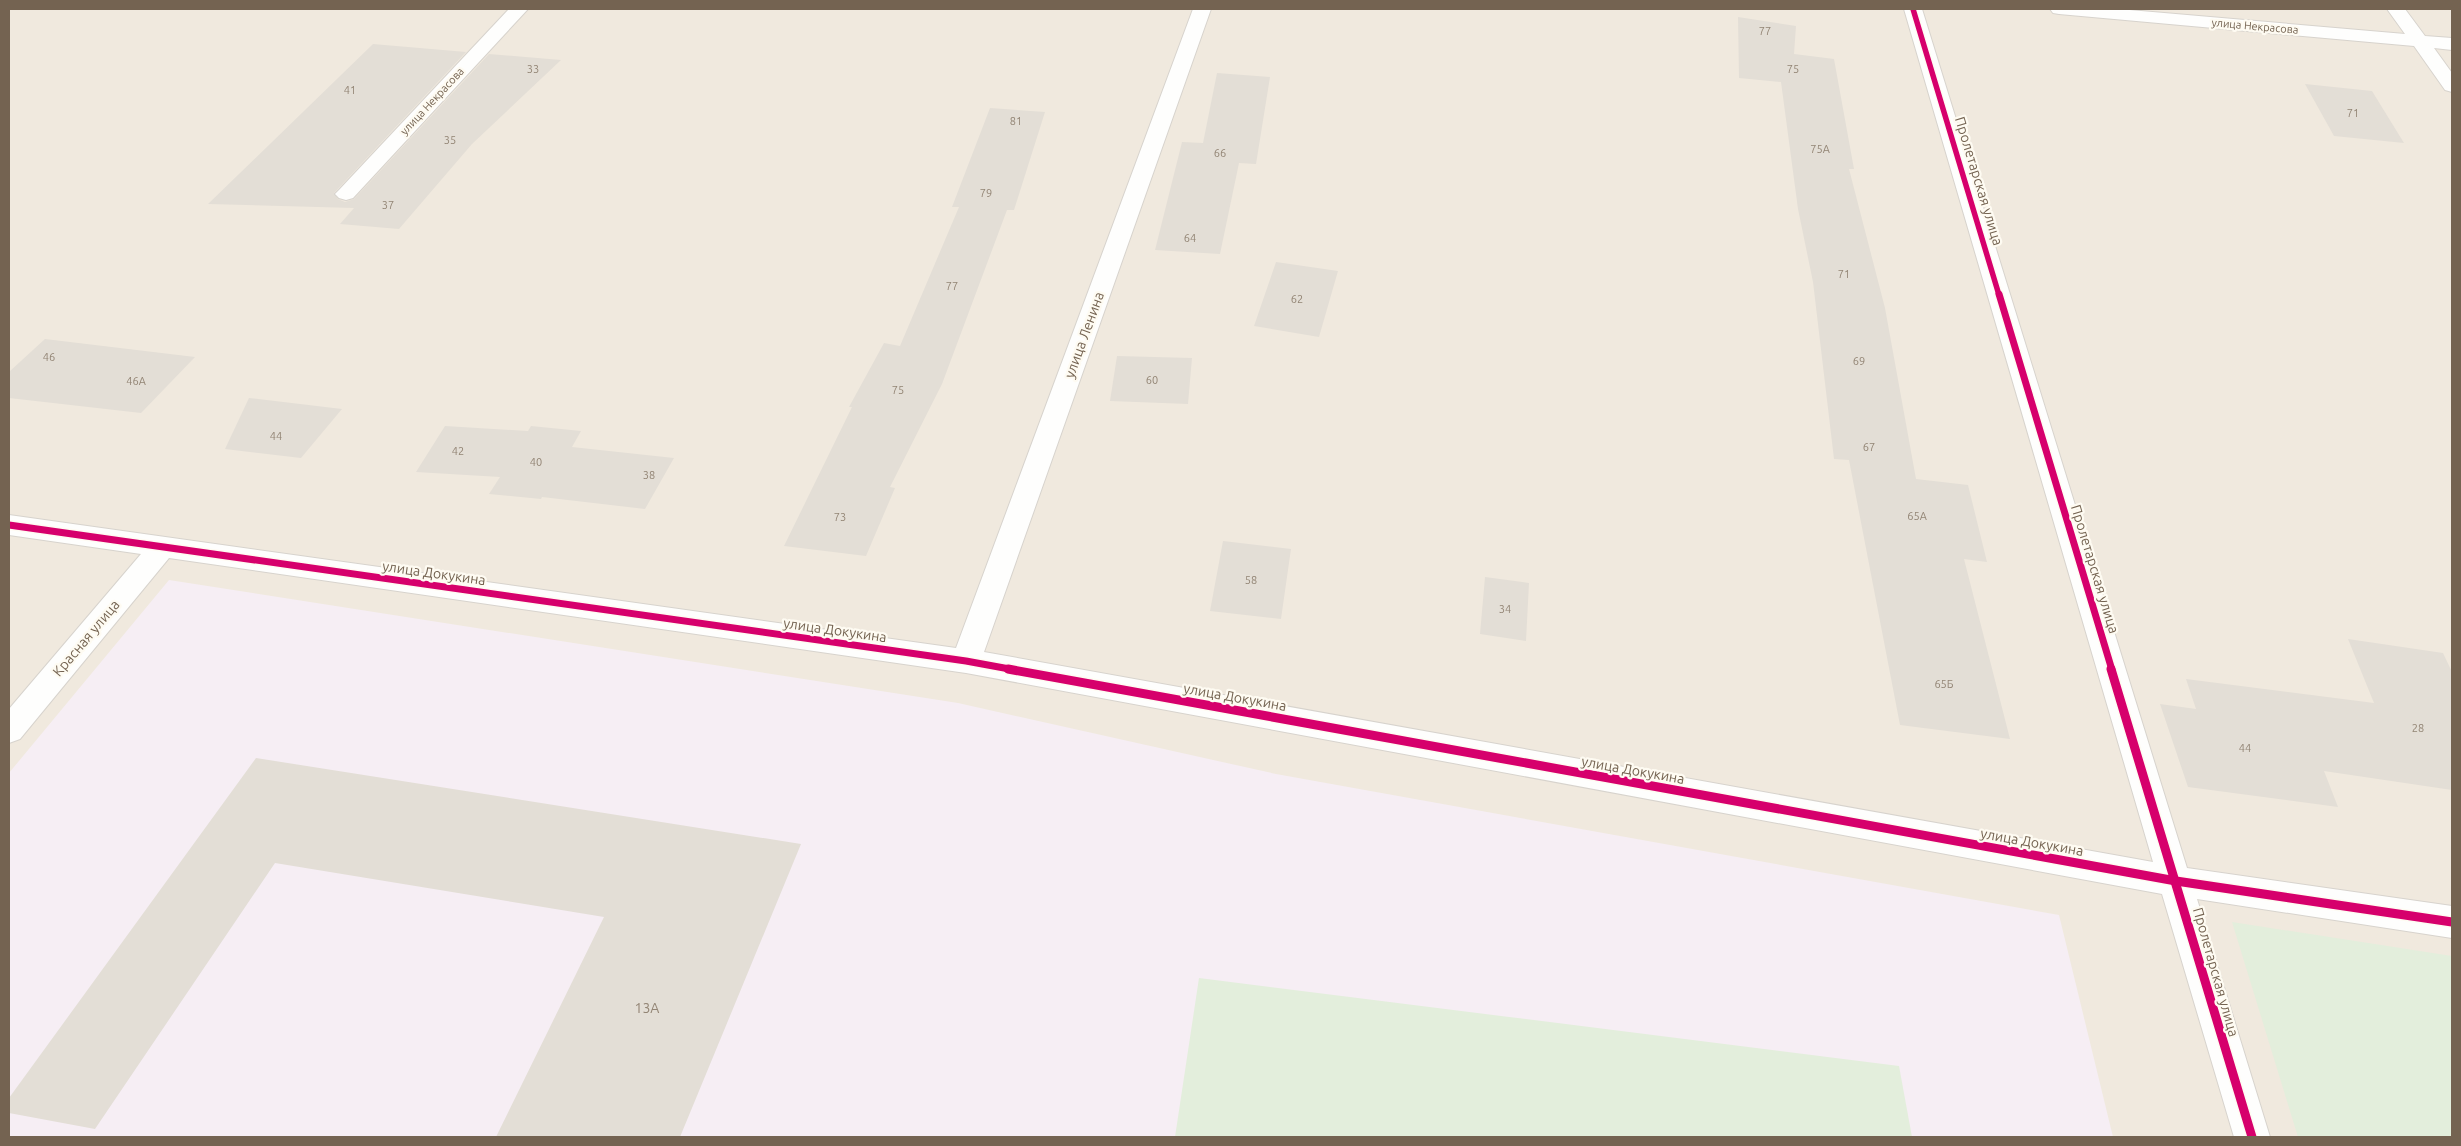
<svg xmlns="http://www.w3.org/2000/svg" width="2461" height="1146" font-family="Ubuntu,sans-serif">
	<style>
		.residential { fill: #f0e9de }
		.education { fill: #f6eef4 }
		.green { fill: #e3eedc }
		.building { fill: #e3ded6 }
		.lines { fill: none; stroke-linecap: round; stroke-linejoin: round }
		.minor-casing { stroke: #d7d3cd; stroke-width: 2 }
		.minor { fill: #fefefd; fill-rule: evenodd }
		.cycleway-far2-casing { stroke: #fefbf2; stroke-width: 8 }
		.cycleway-far1-casing { stroke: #fefbf2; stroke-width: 10 }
		.cycleway-casing { stroke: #fefbf2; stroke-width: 12 }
		.cycleway-far2 { stroke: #d6006c; stroke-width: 5.5 }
		.cycleway-far1 { stroke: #d6006c; stroke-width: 7 }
		.cycleway { stroke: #d6006c; stroke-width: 9 }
		.labels { text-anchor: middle; stroke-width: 4.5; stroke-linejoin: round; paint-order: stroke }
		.far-street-label { font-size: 11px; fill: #746351; stroke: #fefbf2 }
		.number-label { font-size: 11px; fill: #928474 }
		.street-label { font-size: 14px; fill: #746351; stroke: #fefbf2 }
		.near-number-label { font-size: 14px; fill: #928474 }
	</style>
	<rect width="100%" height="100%" fill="#f8f6f0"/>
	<rect class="residential" x="9" y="9" width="2443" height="1128"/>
	<polygon class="education" points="169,580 958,703 1276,774 2059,915 2113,1137 9,1137 9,773"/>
	<g class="green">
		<polygon points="2232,922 2452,956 2452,1137 2298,1137"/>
		<polygon points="1199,978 1899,1066 1912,1137 1175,1137"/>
	</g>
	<g class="building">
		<polygon points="1738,17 1796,26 1794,54 1834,59 1854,169 1849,169 1885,308 1916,479 1968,485 1987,562 1964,559 2010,739 1900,725 1849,460 1834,459 1813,282 1798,209 1781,82 1739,78"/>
		<polygon points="373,44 466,52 334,193 338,199 345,202 354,199 489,54 561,60 472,144 399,229 340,224 354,208 208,204"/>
		<polygon points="1217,73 1270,77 1256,164 1239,163 1220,254 1155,250 1182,142 1203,143"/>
		<polygon points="2305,84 2372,91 2404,143 2334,136"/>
		<polygon points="990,108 1045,112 1014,210 1007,210 942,384 890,487 895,488 866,556 784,546 852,407 849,407 884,343 900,346 959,207 952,207"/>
		<polygon points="1276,262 1338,271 1319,337 1254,326"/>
		<polygon points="45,339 195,357 141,413 9,398 9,372"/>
		<polygon points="1117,356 1192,358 1188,404 1110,401"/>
		<polygon points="249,398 342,409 301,458 225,449"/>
		<polygon points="445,426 528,431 531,426 581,431 572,447 674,458 645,509 542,497 541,499 489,494 500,477 416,472"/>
		<polygon points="1223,541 1291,549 1281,619 1210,611"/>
		<polygon points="1485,577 1529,583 1526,641 1480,634"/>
		<polygon points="2348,639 2443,653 2452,672 2452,790 2324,771 2338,807 2188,787 2160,704 2196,709 2186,679 2374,703"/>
		<polygon points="256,758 801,844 680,1137 496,1137 604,917 275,863 95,1129 9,1113 9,1098"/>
	</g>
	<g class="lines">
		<defs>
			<g id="minor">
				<polygon points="509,9 528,9 353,198 346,200 339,198 335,194 339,190"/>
				<polygon points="1193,9 1211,9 984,652 2153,862 1904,9 1922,9 2187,868 2452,906 2452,938 2197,899 2270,1137 2234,1137 2162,894 966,673 169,558 20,739 9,743 9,709 141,554 9,535 9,515 956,648"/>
				<polygon points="2050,9 2118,9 2405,34 2387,9 2405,9 2425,36 2452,38 2452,50 2434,48 2452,73 2452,92 2445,90 2414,46 2059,14 2053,13"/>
			</g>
		</defs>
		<use href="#minor" class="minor-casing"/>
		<use href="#minor" class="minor"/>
		<defs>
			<polyline id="cycleway-far2" points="1913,9 1999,295"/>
			<g id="cycleway-far1">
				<polyline points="1999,294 2112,670"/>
				<polyline points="9,525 966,661 1015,670"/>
			</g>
			<g id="cycleway">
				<polyline points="1008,669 2176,881 2452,922"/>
				<polyline points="2111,669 2252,1137"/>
			</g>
		</defs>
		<use href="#cycleway-far2" class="cycleway-far2-casing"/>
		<use href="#cycleway-far1" class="cycleway-far1-casing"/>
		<use href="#cycleway" class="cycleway-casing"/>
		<use href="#cycleway-far2" class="cycleway-far2"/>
		<use href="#cycleway-far1" class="cycleway-far1"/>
		<use href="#cycleway" class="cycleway"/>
	</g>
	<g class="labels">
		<g class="far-street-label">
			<text transform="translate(2255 26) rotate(5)" y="4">улица Некрасова</text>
			<text transform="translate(432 101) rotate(-47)" y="4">улица Некрасова</text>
		</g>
		<g class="number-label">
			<text x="1765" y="35">77</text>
			<text x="533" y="73">33</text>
			<text x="1793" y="73">75</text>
			<text x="350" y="94">41</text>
			<text x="2353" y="117">71</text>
			<text x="1016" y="125">81</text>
			<text x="450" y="144">35</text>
			<text x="1820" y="153">75А</text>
			<text x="1220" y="157">66</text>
			<text x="986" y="197">79</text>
			<text x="388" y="209">37</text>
			<text x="1190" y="242">64</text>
			<text x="1844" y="278">71</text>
			<text x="952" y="290">77</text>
			<text x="1297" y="303">62</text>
			<text x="49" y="361">46</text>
			<text x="1859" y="365">69</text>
			<text x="1152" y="384">60</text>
			<text x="136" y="385">46А</text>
			<text x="898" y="394">75</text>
			<text x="276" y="440">44</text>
			<text x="1869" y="451">67</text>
			<text x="458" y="455">42</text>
			<text x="536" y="466">40</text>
			<text x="649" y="479">38</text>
			<text x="1917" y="520">65А</text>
			<text x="840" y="521">73</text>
			<text x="1251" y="584">58</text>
			<text x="1505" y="613">34</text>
			<text x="1944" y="688">65Б</text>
			<text x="2418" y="732">28</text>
			<text x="2245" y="752">44</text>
		</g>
		<g class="street-label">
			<text transform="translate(1979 181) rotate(73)" y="5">Пролетарская улица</text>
			<text transform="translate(1084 335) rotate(-70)" y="5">улица Ленина</text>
			<text transform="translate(2095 569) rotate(73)" y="5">Пролетарская улица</text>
			<text transform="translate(434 573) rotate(8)" y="5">улица Докукина</text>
			<text transform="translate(835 630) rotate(8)" y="5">улица Докукина</text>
			<text transform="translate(86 638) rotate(-50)" y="5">Красная улица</text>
			<text transform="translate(1235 697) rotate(10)" y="5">улица Докукина</text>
			<text transform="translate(1633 770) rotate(10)" y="5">улица Докукина</text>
			<text transform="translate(2032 842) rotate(10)" y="5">улица Докукина</text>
			<text transform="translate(2216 972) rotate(74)" y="5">Пролетарская улица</text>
		</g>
		<g class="near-number-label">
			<text x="647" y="1013">13А</text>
		</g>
	</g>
	<rect width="2461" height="1146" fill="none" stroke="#746351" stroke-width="20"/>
</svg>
